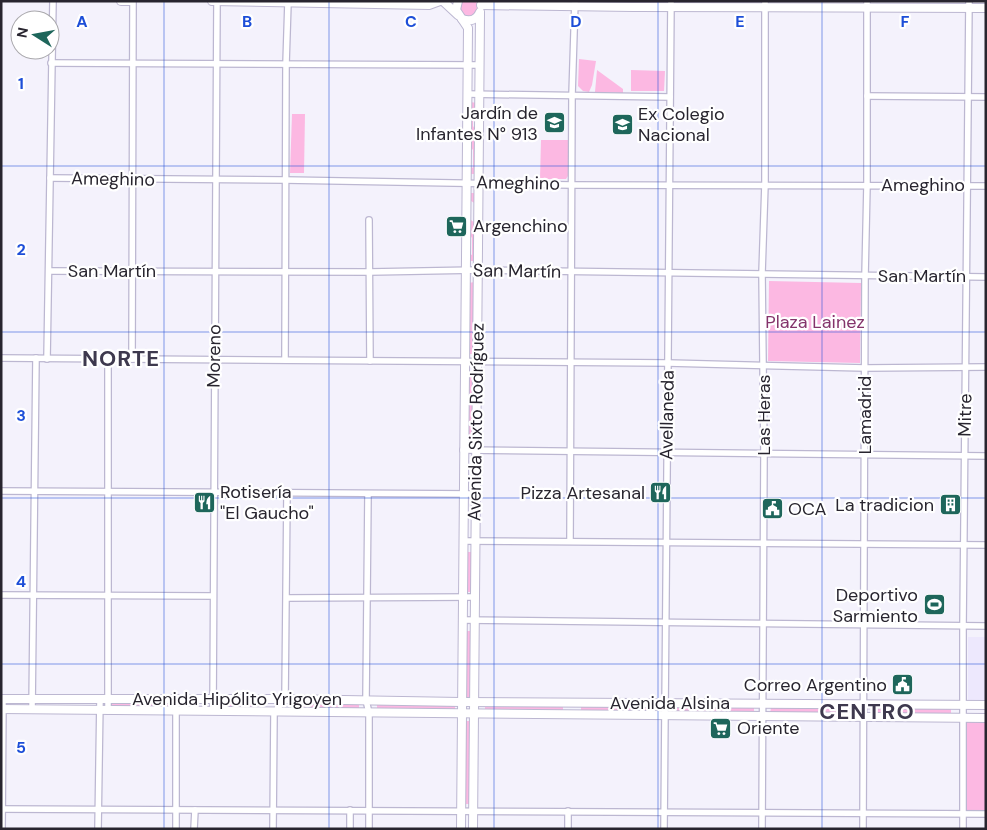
<svg xmlns="http://www.w3.org/2000/svg" width="987" height="830" font-family="'DM Sans',sans-serif">
	<style>
		.built { fill: #ede8fd }
		.green { fill: #fcb8e2 }
		.lines { fill: none; stroke-linecap: round; stroke-linejoin: round }
		.minor-casing { stroke: #bcb7d1; stroke-width: 8 }
		.major-casing { stroke: #bcb7d1; stroke-width: 10 }
		.minor { stroke: #fff; stroke-width: 5.5 }
		.major { stroke: #fff; stroke-width: 8 }
		.grid { fill: none; stroke: #1d4ed8; stroke-width: 1; stroke-opacity: 0.55 }
		.labels { text-anchor: middle; stroke-width: 4.5; stroke-linejoin: round; paint-order: stroke }
		.poi-label { font-size: 18px; fill: #28252f; stroke: #fff; text-anchor: end }
		.street-label { font-size: 18px; fill: #28252f; stroke: #fff }
		.park-label { font-size: 18px; fill: #84336b; stroke: #fff }
		.district-label { font-size: 22px; font-weight: bold; letter-spacing: 1px; fill: #3e394e; stroke: #fff }
		.grid-label { font-size: 16px; text-anchor: middle; font-weight: bold; fill: #1d4ed8; stroke: #fff; stroke-width: 4.5; stroke-linejoin: round; paint-order: stroke }
	</style>
	<rect width="100%" height="100%" fill="#f4f2fc"/>
	<rect class="built" x="968" y="637" width="18" height="64"/>
	<g class="green">
		<path d="M 460,1 L 476,1 C 482,14 471,21 460,13 L 459,3 Z"/>
		<polygon points="579,59 596,61 592,85 589,92 583,91 578,86"/>
		<polygon points="597,70 623,89 623,93 595,92"/>
		<polygon points="631,70 665,71 664,91 631,91"/>
		<polygon points="470,102 477,103 477,115 473,112 473,126 476,131 476,174 469,174 469,165 473,168 473,150 469,145"/>
		<polygon points="292,114 305,114 304,173 290,173"/>
		<polygon points="541,140 568,140 568,176 566,179 540,179"/>
		<polygon points="469,193 476,193 476,204 471,201 471,220 476,224 475,261 468,261 468,253 472,255 472,238 469,233"/>
		<polygon points="769,281 861,283 860,363 768,361"/>
		<polygon points="475,282 475,354 469,354 468,283"/>
		<polygon points="468,372 474,372 473,443 467,443"/>
		<polygon points="466,552 473,552 472,592 466,592"/>
		<polygon points="465,631 471,631 470,697 464,697"/>
		<polygon points="112,703 169,704 169,708 112,707"/>
		<polygon points="218,703 262,704 262,708 218,708"/>
		<polygon points="288,704 359,705 359,709 288,708"/>
		<polygon points="377,705 455,706 455,710 377,710"/>
		<polygon points="485,705 563,706 563,710 485,710"/>
		<polygon points="581,706 653,707 653,712 581,711"/>
		<polygon points="677,707 754,708 754,712 677,712"/>
		<polygon points="771,708 848,708 848,713 770,713"/>
		<rect x="874" y="709" width="77" height="4"/>
		<polygon points="465,721 471,721 470,804 464,804"/>
		<rect x="967" y="722" width="19" height="89"/>
	</g>
	<g class="lines">
		<defs>
			<g id="minor">
				<polyline points="51,63 479,65"/>
				<polyline points="467,94 670,97"/>
				<polyline points="867,96 986,97"/>
				<polyline points="50,178 285,180 572,185 986,186"/>
				<polyline points="369,220 370,361"/>
				<polyline points="49,271 370,272 477,270 986,277"/>
				<polyline points="1,358 668,363 865,368 986,367"/>
				<polyline points="47,359 53,1"/>
				<polyline points="108,359 108,711"/>
				<polyline points="132,359 133,1"/>
				<polyline points="285,360 286,64 288,2"/>
				<polyline points="463,450 986,456"/>
				<polyline points="1,491 475,494"/>
				<polyline points="368,494 366,700 369,713 369,829"/>
				<polyline points="463,541 986,545"/>
				<polyline points="570,541 572,95 575,1"/>
				<polyline points="1,595 213,596"/>
				<polyline points="287,598 474,597"/>
				<polyline points="462,620 986,626"/>
				<polyline points="32,710 36,358"/>
				<polyline points="213,711 217,1"/>
				<polyline points="1,809 986,814"/>
				<polyline points="2,829 3,699"/>
				<polyline points="98,829 100,699"/>
				<polyline points="176,829 176,699"/>
				<polyline points="194,829 195,810"/>
				<polyline points="273,829 274,713 285,699 287,493"/>
				<polyline points="350,829 350,810"/>
				<polyline points="568,829 568,811"/>
				<polyline points="664,829 671,1"/>
				<polyline points="762,829 764,454 762,273 765,184 765,1"/>
				<polyline points="863,829 865,276 867,185 867,1"/>
				<polyline points="963,829 963,626 969,1"/>
			</g>
			<g id="major">
				<polyline points="121,1 131,1"/>
				<polyline points="212,1 429,5 440,1"/>
				<polyline points="443,1 458,15"/>
				<path d="M 458,1 L 456,10 L 462,19 C 470,22 477,20 480,12"/>
				<polyline points="481,5 633,7 986,8"/>
				<polyline points="1,699 285,699 461,702 986,705"/>
				<polyline points="1,709 986,718"/>
				<polyline points="461,829 468,28 462,19"/>
				<polyline points="473,829 480,14"/>
			</g>
		</defs>
		<use href="#minor" class="minor-casing"/>
		<use href="#major" class="major-casing"/>
		<use href="#minor" class="minor"/>
		<use href="#major" class="major"/>
	</g>
	<path class="grid" d="M 164,1 L 164,829M 329,1 L 329,829M 494,1 L 494,829M 658,1 L 658,829M 822,1 L 822,829M 1,166 L 986,166M 1,332 L 986,332M 1,498 L 986,498M 1,664 L 986,664"/>
	<defs>
		<symbol id="school-square" viewBox="-11 -11 22 22"><rect x="-9" y="-9" width="18" height="18" rx="4" fill="#1e665b" stroke="#fff"/><path d="M0-5L7-2L0 1L-7-2ZM-4 1L0 2.5L4 1V4Q0 6-4 4Z" fill="#fff"/></symbol>
		<symbol id="supermarket-square" viewBox="-11 -11 22 22"><rect x="-9" y="-9" width="18" height="18" rx="4" fill="#1e665b" stroke="#fff"/><path d="M-6-5.5h2.5l.6 2H6L4.5 2H-2.5L-4.4-4H-6ZM-1.5 3.2a1.3 1.3 0 1 0 .1 0ZM3 3.2a1.3 1.3 0 1 0 .1 0Z" fill="#fff"/></symbol>
		<symbol id="restaurant-square" viewBox="-11 -11 22 22"><rect x="-9" y="-9" width="18" height="18" rx="4" fill="#1e665b" stroke="#fff"/><path d="M-5-6h1v4h1v-4h1v4h1v-4h1v5L-1.5 .5V6h-2V.5L-5-1ZM5-6V6H3V1.5H1.5Q1.5-4 5-6Z" fill="#fff"/></symbol>
		<symbol id="building-square" viewBox="-11 -11 22 22"><rect x="-9" y="-9" width="18" height="18" rx="4" fill="#1e665b" stroke="#fff"/><path d="M-4-6H4V6H1V3H-1V6H-4ZM-2.5-4.3h1.7v1.8h-1.7ZM.8-4.3h1.7v1.8H.8ZM-2.5-1h1.7V.8h-1.7ZM.8-1h1.7V.8H.8Z" fill="#fff"/></symbol>
		<symbol id="civic-square" viewBox="-11 -11 22 22"><rect x="-9" y="-9" width="18" height="18" rx="4" fill="#1e665b" stroke="#fff"/><path d="M-.6-6.5H3V-4.5H.6V-3L4-1V1h2V6H-6V1h2V-1L-.6-3ZM-1.2 2.5V6h2.4V2.5Z" fill="#fff"/></symbol>
		<symbol id="stadium-square" viewBox="-11 -11 22 22"><rect x="-9" y="-9" width="18" height="18" rx="4" fill="#1e665b" stroke="#fff"/><path d="M0-5a6.5 5 0 1 0 0 10a6.5 5 0 1 0 0-10ZM-3.5-1.8h7v3.6h-7Z" fill="#fff"/></symbol>
	</defs>
	<g fill-rule="evenodd">
		<use href="#school-square" x="542" y="110" width="25" height="25"/>
		<use href="#school-square" x="610" y="112" width="25" height="25"/>
		<use href="#supermarket-square" x="444" y="214" width="25" height="25"/>
		<use href="#restaurant-square" x="648" y="480" width="25" height="25"/>
		<use href="#restaurant-square" x="192" y="490" width="25" height="25"/>
		<use href="#building-square" x="938" y="492" width="25" height="25"/>
		<use href="#civic-square" x="760" y="496" width="25" height="25"/>
		<use href="#stadium-square" x="922" y="592" width="25" height="25"/>
		<use href="#civic-square" x="890" y="672" width="25" height="25"/>
		<use href="#supermarket-square" x="708" y="716" width="25" height="25"/>
	</g>
	<g class="labels">
		<g class="poi-label">
			<text x="538" y="119">Jardín de<tspan x="538" dy="21">Infantes N° 913</tspan></text>
			<text x="638" y="120" text-anchor="start">Ex Colegio<tspan x="638" dy="21">Nacional</tspan></text>
			<text x="473" y="232" text-anchor="start">Argenchino</text>
			<text x="220" y="498" text-anchor="start">Rotisería<tspan x="220" dy="21">"El Gaucho"</tspan></text>
			<text x="645" y="499">Pizza Artesanal</text>
			<text x="934" y="511">La tradicion</text>
			<text x="788" y="515" text-anchor="start">OCA</text>
			<text x="918" y="601">Deportivo<tspan x="918" dy="21">Sarmiento</tspan></text>
			<text x="887" y="691">Correo Argentino</text>
			<text x="737" y="734" text-anchor="start">Oriente</text>
		</g>
		<g class="street-label">
			<text transform="translate(113 179) rotate(1)" y="6">Ameghino</text>
			<text transform="translate(518 183) rotate(1)" y="6">Ameghino</text>
			<text x="923" y="191">Ameghino</text>
			<text x="112" y="277">San Martín</text>
			<text transform="translate(517 271) rotate(1)" y="6">San Martín</text>
			<text x="922" y="282">San Martín</text>
			<text transform="translate(214 356) rotate(-89)" y="6">Moreno</text>
			<text transform="translate(667 415) rotate(-89)" y="6">Avellaneda</text>
			<text transform="translate(764 415) rotate(-90)" y="6">Las Heras</text>
			<text transform="translate(865 415) rotate(-90)" y="6">Lamadrid</text>
			<text transform="translate(965 415) rotate(-89)" y="6">Mitre</text>
			<text transform="translate(476 422) rotate(-89)" y="6">Avenida Sixto Rodríguez</text>
			<text x="237" y="705">Avenida Hipólito Yrigoyen</text>
			<text x="670" y="709">Avenida Alsina</text>
		</g>
		<g class="park-label">
			<text x="815" y="328">Plaza Lainez</text>
		</g>
		<g class="district-label">
			<text x="121" y="366">NORTE</text>
			<text x="867" y="719">CENTRO</text>
		</g>
	</g>
	<g class="grid-label">
		<text x="82" y="27">A</text>
		<text x="247" y="27">B</text>
		<text x="411" y="27">C</text>
		<text x="576" y="27">D</text>
		<text x="740" y="27">E</text>
		<text x="905" y="27">F</text>
		<text x="21" y="89">1</text>
		<text x="21" y="255">2</text>
		<text x="21" y="421">3</text>
		<text x="21" y="587">4</text>
		<text x="21" y="753">5</text>
	</g>
	<rect width="987" height="830" fill="none" stroke="#28252f" stroke-width="5"/>
	<g transform="translate(35 35) rotate(281)"><circle r="24" fill="#ffffff" stroke="#a9a8ac"/>
	<path d="M0-4L9 19L0 12L-9 19Z" fill="#1e665b"/>
	<text y="-8" font-size="14" font-weight="bold" text-anchor="middle" fill="#28252f">N</text>
	</g>
</svg>
